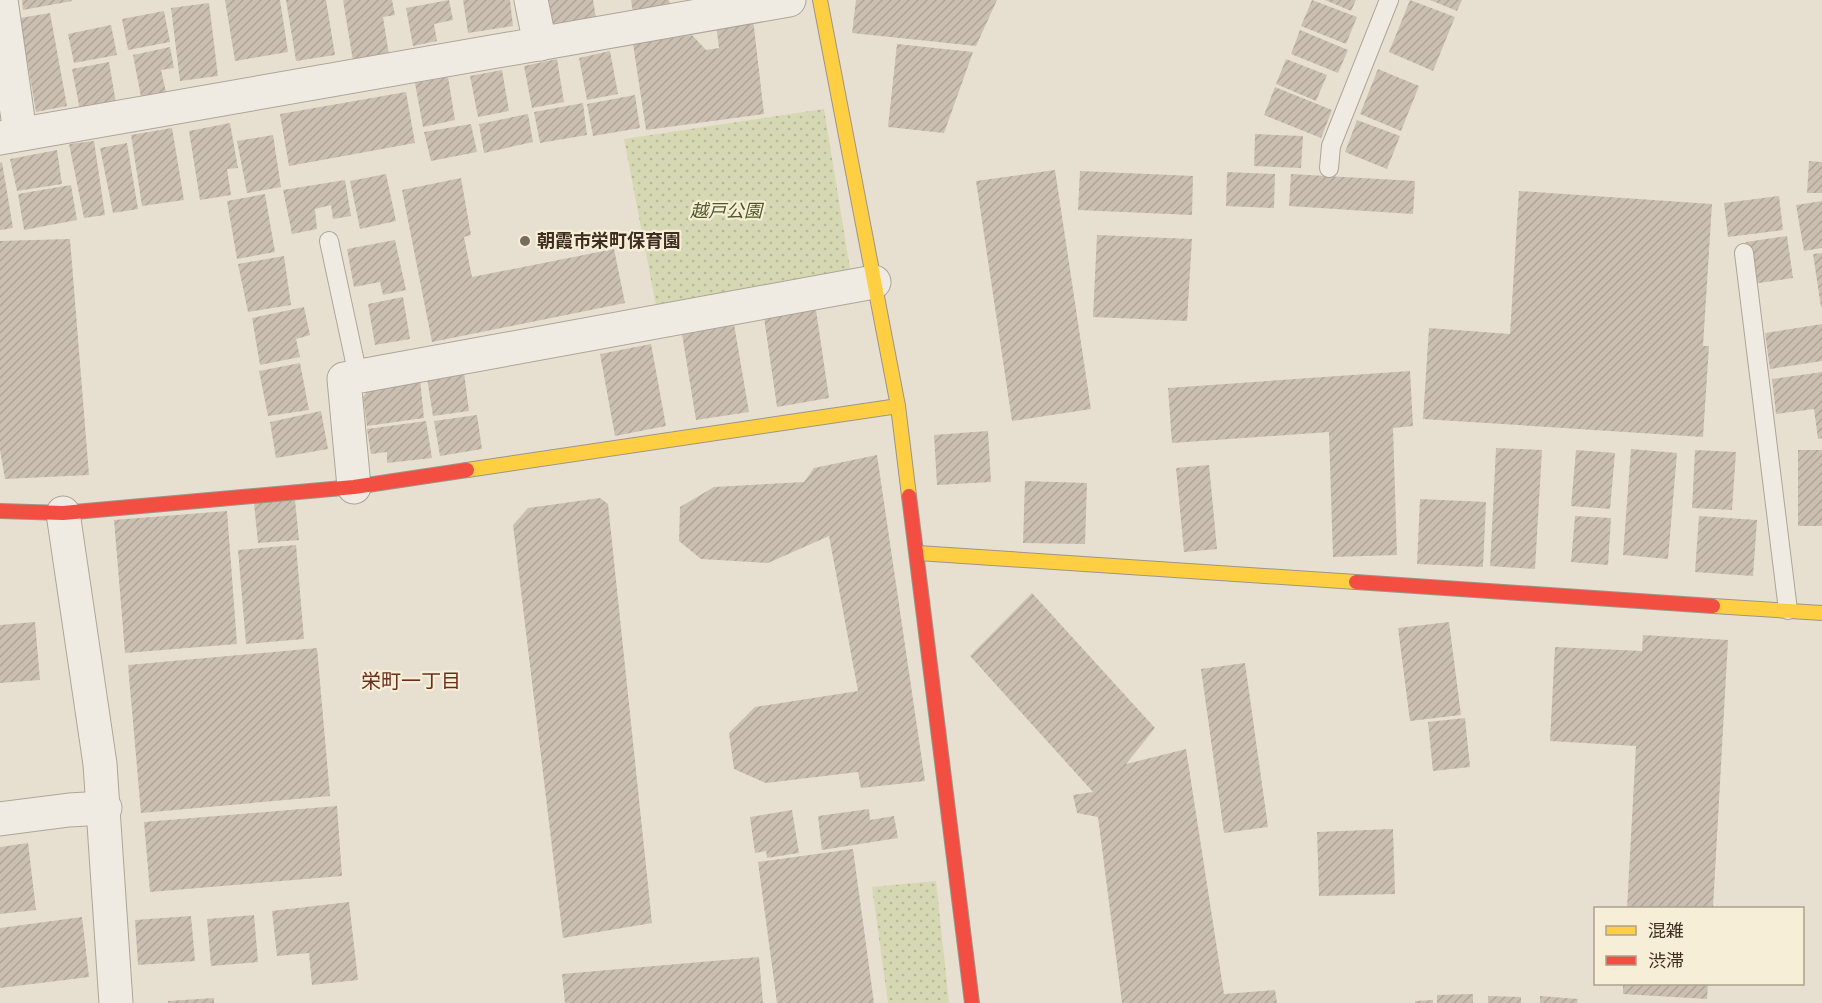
<svg xmlns="http://www.w3.org/2000/svg" width="1822" height="1003" font-family="Literata,'Noto Sans JP',serif">
	<style>
		.green { fill: url(#green-dots) }
		.building { fill: url(#building-hatch) }
		.lines { fill: none; stroke-linecap: round; stroke-linejoin: round }
		.lane-casing { stroke: #ada599; stroke-width: 20 }
		.street-casing { stroke: #ada599; stroke-width: 35 }
		.slow-casing { stroke: #9c958a; stroke-width: 16 }
		.jam-casing { stroke: #9c958a; stroke-width: 16 }
		.lane { stroke: #efebe3; stroke-width: 18 }
		.street { stroke: #efebe3; stroke-width: 33 }
		.slow { stroke: #ffcf43; stroke-width: 14 }
		.jam { stroke: #f24e42; stroke-width: 14 }
		.poi-dot { fill: #786c5e; stroke: #f7eed8; stroke-width: 2 }
		.labels { text-anchor: middle; stroke-width: 4.5; stroke-linejoin: round; paint-order: stroke }
		.park-label { font-size: 18px; font-style: italic; fill: #4d5a26; stroke: #f7eed8 }
		.poi-label { font-size: 18px; font-weight: bold; fill: #3d2e20; stroke: #f7eed8; text-anchor: start }
		.neighbourhood-label { font-size: 20px; fill: #6b2e1e; stroke: #f7eed8 }
	</style>
	<defs>
		<pattern id="green-dots" width="8" height="8" patternUnits="userSpaceOnUse" patternTransform="scale(1.5)"><rect width="8" height="8" fill="#d6d7b3"/><path d="M2 2h.1M6 6h.1" fill="none" stroke="#b9b99a" stroke-width="1.8" stroke-linecap="round"/></pattern>
		<pattern id="building-hatch" width="6" height="6" patternUnits="userSpaceOnUse" patternTransform="scale(1.5)"><rect width="6" height="6" fill="#cbbfb2"/><path d="M-1 1l2-2M0 6l6-6M5 7l2-2" fill="none" stroke="#afa499"/></pattern>
	</defs>
	<rect width="100%" height="100%" fill="#e7e0d1"/>
	<g class="green">
		<polygon points="824,109 851,275 657,311 624,139"/>
		<polygon points="936,881 949,1003 888,1003 872,887"/>
	</g>
	<g class="building">
		<polygon points="22,0 71,0 72,1 23,10"/>
		<polygon points="225,0 280,0 288,52 235,61"/>
		<polygon points="286,0 326,0 335,55 296,61"/>
		<polygon points="343,0 392,0 395,15 383,17 389,55 353,61"/>
		<polygon points="449,0 453,20 434,24 437,41 413,46 406,8"/>
		<polygon points="463,0 510,0 513,26 468,33"/>
		<polygon points="547,0 593,0 596,18 553,27"/>
		<polygon points="631,0 669,0 670,5 633,12"/>
		<polygon points="856,0 997,0 976,46 852,33"/>
		<polygon points="1312,0 1357,17 1346,44 1301,26"/>
		<polygon points="1325,0 1356,0 1351,11"/>
		<polygon points="1410,0 1455,17 1433,71 1389,52"/>
		<polygon points="1430,0 1462,0 1457,11"/>
		<polygon points="209,3 218,76 180,81 171,8"/>
		<polygon points="164,11 170,42 128,50 122,19"/>
		<polygon points="50,13 67,106 36,112 20,18"/>
		<polygon points="753,19 764,114 646,130 633,44 692,35 706,50 719,48 716,25"/>
		<polygon points="111,25 117,55 74,63 68,34"/>
		<polygon points="1300,30 1348,50 1338,73 1291,54"/>
		<polygon points="897,44 973,52 944,133 888,127"/>
		<polygon points="170,47 174,68 161,70 166,92 141,97 133,55"/>
		<polygon points="610,51 618,94 587,100 579,58"/>
		<polygon points="557,59 564,102 532,108 524,66"/>
		<polygon points="1286,59 1327,75 1316,101 1276,84"/>
		<polygon points="109,62 116,103 80,110 72,69"/>
		<polygon points="1378,69 1419,86 1401,131 1360,114"/>
		<polygon points="502,70 509,111 478,117 470,76"/>
		<polygon points="448,77 455,120 423,127 415,83"/>
		<polygon points="1275,87 1332,110 1321,138 1264,115"/>
		<polygon points="406,92 415,143 289,166 280,114"/>
		<polygon points="635,95 640,128 593,136 587,104"/>
		<polygon points="583,103 587,135 540,143 534,112"/>
		<polygon points="528,114 533,142 484,153 479,124"/>
		<polygon points="1357,120 1400,136 1387,169 1345,152"/>
		<polygon points="230,123 238,168 227,169 231,195 200,200 189,131"/>
		<polygon points="471,124 477,152 431,161 424,132"/>
		<polygon points="172,128 184,200 142,206 131,135"/>
		<polygon points="1255,134 1303,136 1301,168 1254,166"/>
		<polygon points="273,135 281,187 247,193 237,141"/>
		<polygon points="94,141 105,215 84,218 69,144"/>
		<polygon points="127,143 138,209 113,213 100,148"/>
		<polygon points="57,150 62,184 17,191 10,159"/>
		<polygon points="1809,161 1822,162 1822,193 1807,193"/>
		<polygon points="2,162 13,228 0,230 0,163"/>
		<polygon points="1055,170 1091,409 1012,421 976,181"/>
		<polygon points="1080,171 1193,176 1192,215 1078,210"/>
		<polygon points="1227,172 1275,174 1274,208 1226,206"/>
		<polygon points="386,174 396,221 360,229 350,181"/>
		<polygon points="1291,174 1415,181 1413,214 1289,206"/>
		<polygon points="461,178 471,235 464,237 472,277 614,249 625,303 432,342 402,190"/>
		<polygon points="345,180 351,216 333,219 331,205 315,209 317,229 292,234 283,190"/>
		<polygon points="71,185 77,220 24,230 18,194"/>
		<polygon points="1519,191 1712,204 1703,346 1709,346 1703,437 1423,419 1429,328 1510,334"/>
		<polygon points="265,194 275,252 237,259 227,201"/>
		<polygon points="1779,196 1783,230 1728,237 1724,203"/>
		<polygon points="1822,201 1822,248 1804,251 1796,205"/>
		<polygon points="1097,235 1192,239 1187,321 1093,317"/>
		<polygon points="1787,236 1793,278 1752,284 1746,242"/>
		<polygon points="70,239 89,475 5,479 0,450 0,241"/>
		<polygon points="395,240 406,290 383,295 380,282 354,287 347,249"/>
		<polygon points="1822,253 1822,307 1821,307 1813,254"/>
		<polygon points="284,256 291,305 248,312 238,264"/>
		<polygon points="403,297 410,339 375,345 368,304"/>
		<polygon points="304,307 310,335 296,339 300,357 260,365 252,318"/>
		<polygon points="816,310 829,398 777,407 764,318"/>
		<polygon points="734,324 749,412 696,420 682,334"/>
		<polygon points="1822,324 1822,361 1770,369 1765,333"/>
		<polygon points="651,344 666,426 615,436 600,354"/>
		<polygon points="300,363 309,410 268,416 259,371"/>
		<polygon points="1410,371 1413,426 1393,428 1397,555 1333,557 1329,432 1172,443 1168,388"/>
		<polygon points="464,372 469,411 433,416 427,378"/>
		<polygon points="1822,372 1822,438 1818,439 1814,409 1776,414 1772,379"/>
		<polygon points="420,379 424,418 367,426 363,397 371,386"/>
		<polygon points="321,411 328,449 276,458 270,422"/>
		<polygon points="477,415 482,449 440,456 434,421"/>
		<polygon points="426,421 432,458 387,463 387,452 371,454 367,429"/>
		<polygon points="988,431 991,482 937,485 934,435"/>
		<polygon points="1496,448 1542,450 1535,569 1490,566"/>
		<polygon points="1631,449 1677,453 1668,559 1623,555"/>
		<polygon points="1576,450 1615,453 1610,509 1571,506"/>
		<polygon points="1695,450 1736,452 1732,510 1692,508"/>
		<rect x="1798" y="450" width="24" height="76"/>
		<polygon points="877,455 925,781 861,788 858,772 766,783 734,769 729,733 755,707 858,691 829,536 768,563 701,559 679,541 680,507 714,487 804,482 814,468"/>
		<polygon points="1209,465 1217,549 1184,552 1176,468"/>
		<polygon points="1025,481 1087,483 1085,544 1023,543"/>
		<polygon points="600,498 608,504 652,923 563,938 513,525 528,508"/>
		<polygon points="1420,499 1486,502 1483,567 1417,564"/>
		<polygon points="295,500 299,540 258,543 254,503"/>
		<polygon points="227,511 237,644 125,653 114,520"/>
		<polygon points="1575,516 1611,518 1608,565 1571,562"/>
		<polygon points="1699,516 1757,520 1753,576 1695,572"/>
		<polygon points="296,545 304,639 246,644 238,550"/>
		<polygon points="1032,593 1155,728 1126,764 1186,749 1224,994 1275,990 1277,1003 1122,1003 1098,817 1077,813 1073,795 1093,792 970,656"/>
		<polygon points="35,622 40,680 0,683 0,625"/>
		<polygon points="1449,622 1461,715 1410,721 1398,628"/>
		<polygon points="1643,635 1728,640 1713,908 1627,908 1636,746 1550,741 1555,647 1642,651"/>
		<polygon points="317,648 330,796 141,813 128,665"/>
		<polygon points="1245,663 1268,827 1224,833 1201,669"/>
		<polygon points="1465,718 1470,767 1433,771 1428,722"/>
		<polygon points="337,806 342,876 150,892 144,822"/>
		<polygon points="869,809 870,820 894,816 898,838 822,850 818,816"/>
		<polygon points="792,810 799,853 767,858 766,851 755,853 750,817"/>
		<polygon points="1393,829 1395,894 1319,896 1317,832"/>
		<polygon points="28,843 36,910 0,914 0,847"/>
		<polygon points="853,849 874,1003 777,1003 758,862"/>
		<polygon points="349,902 358,980 312,985 309,953 277,956 272,911"/>
		<polygon points="254,915 258,962 211,966 207,919"/>
		<polygon points="191,916 195,961 138,965 135,920"/>
		<polygon points="82,917 89,977 0,988 0,928"/>
		<polygon points="759,957 763,1003 565,1003 562,974"/>
		<polygon points="1623,984 1708,984 1707,999 1623,994"/>
		<polygon points="1473,994 1473,1003 1437,1003 1437,995"/>
		<polygon points="1488,996 1521,997 1521,1003 1488,1003"/>
		<polygon points="1540,996 1578,999 1577,1003 1540,1003"/>
		<polygon points="214,998 214,1003 168,1003 168,1001"/>
		<polygon points="1433,1000 1433,1003 1415,1003 1415,1001"/>
	</g>
	<g class="lines">
		<defs>
			<g id="lane">
				<polyline points="1329,168 1331,146 1389,0"/>
				<polyline points="329,241 358,376"/>
				<polyline points="1744,253 1788,610"/>
			</g>
			<g id="street">
				<polyline points="1,0 20,133"/>
				<polyline points="531,0 540,44"/>
				<polyline points="0,138 789,0"/>
				<polyline points="354,487 344,379 874,282"/>
				<polyline points="63,513 100,764 116,1003"/>
				<polyline points="0,819 69,810 105,808"/>
			</g>
			<g id="slow">
				<polyline points="820,0 898,406 909,496"/>
				<polyline points="467,470 898,406"/>
				<polyline points="918,553 1356,582"/>
				<polyline points="1713,606 1822,613"/>
			</g>
			<g id="jam">
				<polyline points="909,496 972,1003"/>
				<polyline points="0,511 63,513 354,487 467,470"/>
				<polyline points="1356,582 1713,606"/>
			</g>
		</defs>
		<use href="#lane" class="lane-casing"/>
		<use href="#street" class="street-casing"/>
		<use href="#slow" class="slow-casing"/>
		<use href="#jam" class="jam-casing"/>
		<use href="#lane" class="lane"/>
		<use href="#street" class="street"/>
		<use href="#slow" class="slow"/>
		<use href="#jam" class="jam"/>
	</g>
	<circle class="poi-dot" cx="525" cy="241" r="6"/>
	<g class="labels">
		<g class="park-label">
			<text x="726" y="217">越戸公園</text>
		</g>
		<g class="poi-label">
			<text x="537" y="247">朝霞市栄町保育園</text>
		</g>
		<g class="neighbourhood-label">
			<text x="411" y="688">栄町一丁目</text>
		</g>
	</g>
	<rect x="1594" y="907" width="210" height="78" fill="#f7eed8" stroke="#ada18e" stroke-width="1.5"/>
	<rect x="1606" y="926" width="30" height="9" fill="#ffcf43" stroke="#ada18e" stroke-width="1.5"/>
	<text x="1648" y="937" font-size="18" fill="#3d2e20">混雑</text>
	<rect x="1606" y="956" width="30" height="9" fill="#f24e42" stroke="#ada18e" stroke-width="1.5"/>
	<text x="1648" y="967" font-size="18" fill="#3d2e20">渋滞</text>
</svg>
